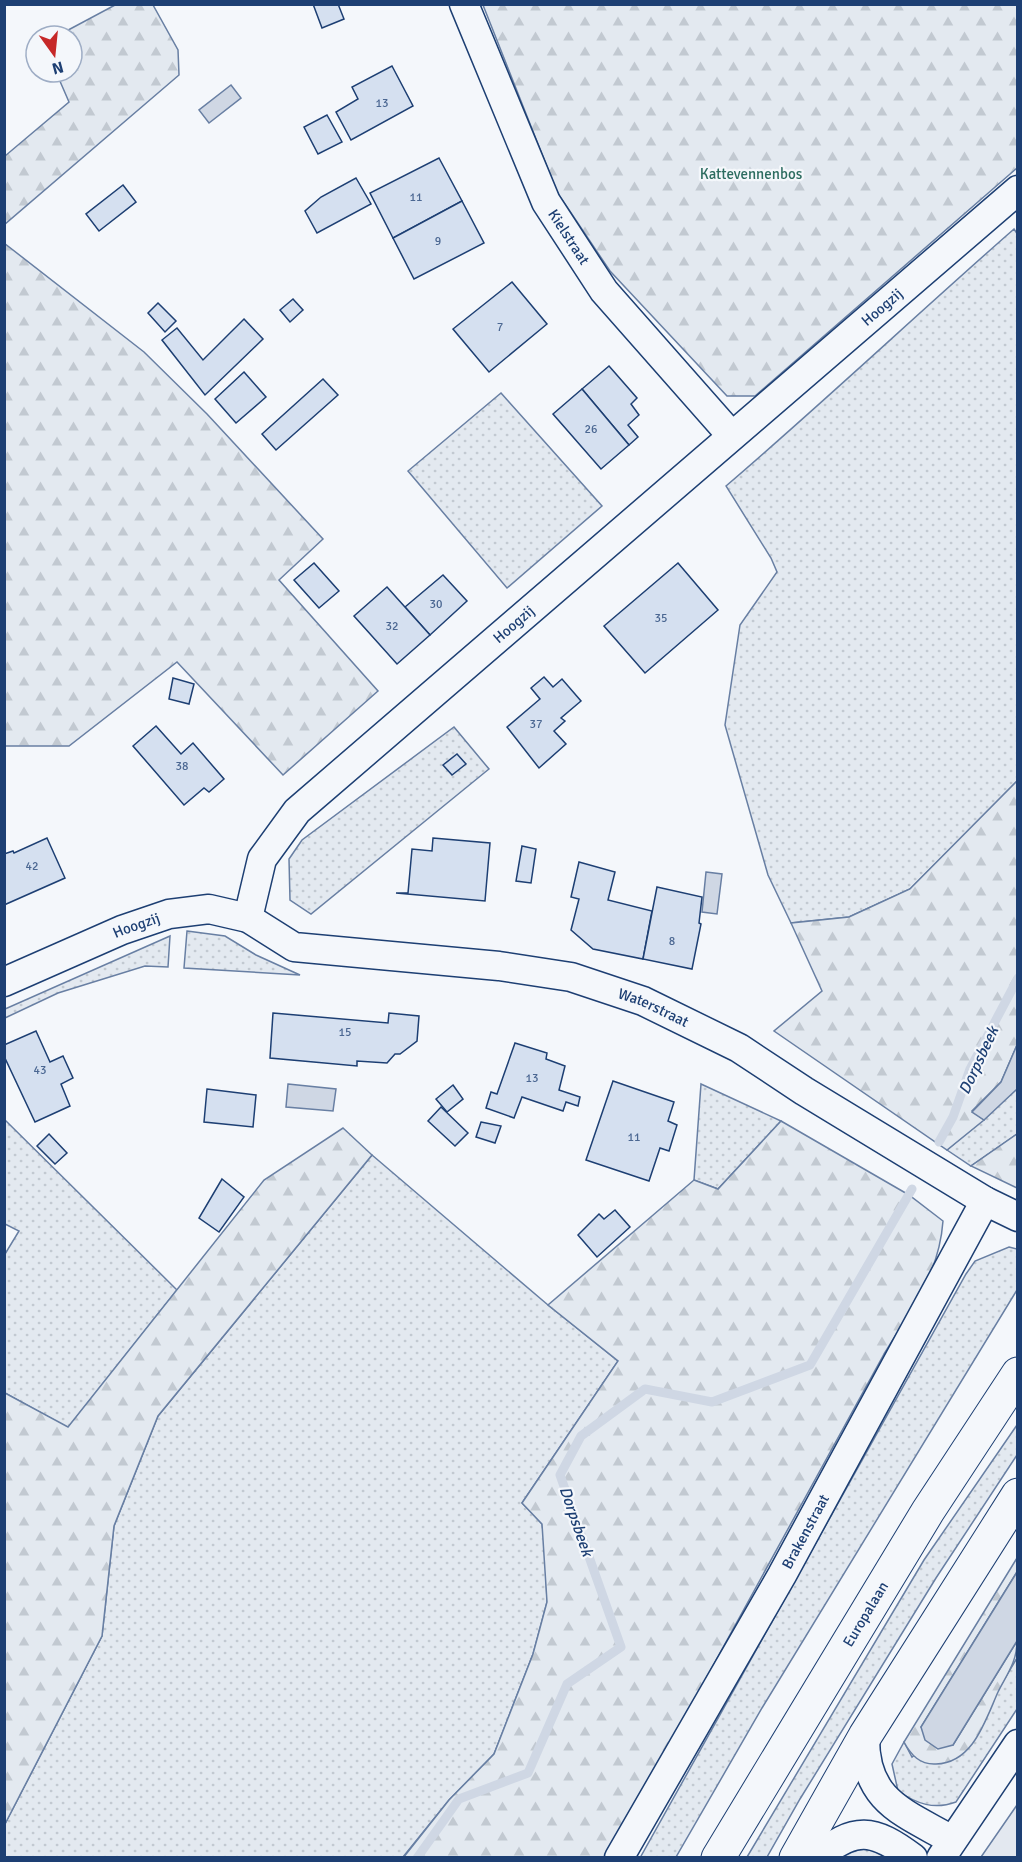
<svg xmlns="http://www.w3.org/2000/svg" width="1022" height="1862" font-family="Signika,sans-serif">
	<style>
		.grass { fill: url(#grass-dots); stroke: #687fa3; stroke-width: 1.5 }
		.forest { fill: url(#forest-firs); stroke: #687fa3; stroke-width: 1.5 }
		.parking { fill: #e3e8f0; stroke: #687fa3; stroke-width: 1.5 }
		.water { fill: #cfd7e4; stroke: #687fa3; stroke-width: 1.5 }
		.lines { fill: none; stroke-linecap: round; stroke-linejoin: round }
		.stream { stroke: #cfd7e4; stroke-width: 9 }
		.building { fill: #d5e0f0; stroke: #1d3f73; stroke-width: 1.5 }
		.street-casing { stroke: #1d3f73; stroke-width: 31 }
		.highway-casing { stroke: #1d3f73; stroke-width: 35 }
		.street { stroke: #f4f7fb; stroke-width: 28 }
		.highway { stroke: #f4f7fb; stroke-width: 33 }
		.labels { text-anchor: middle; stroke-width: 4.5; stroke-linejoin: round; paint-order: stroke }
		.number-label { font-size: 12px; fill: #4b6792 }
		.park-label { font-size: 15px; fill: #2c6c60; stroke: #f4f7fb }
		.street-label { font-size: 15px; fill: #1d3f73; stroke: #f4f7fb }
		.water-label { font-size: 16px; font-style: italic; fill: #1d3f73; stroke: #f4f7fb }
	</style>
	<defs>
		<pattern id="grass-dots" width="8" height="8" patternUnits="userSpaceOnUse" patternTransform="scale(1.5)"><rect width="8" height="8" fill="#e3e9f0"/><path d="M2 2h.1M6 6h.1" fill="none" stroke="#c2c9d1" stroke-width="1.8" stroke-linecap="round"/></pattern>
		<pattern id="forest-firs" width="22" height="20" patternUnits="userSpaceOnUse" patternTransform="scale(1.5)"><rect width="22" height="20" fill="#e3e9f0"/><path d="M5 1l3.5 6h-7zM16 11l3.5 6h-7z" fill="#c2c9d1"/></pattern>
	</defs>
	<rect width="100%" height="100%" fill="#f4f7fb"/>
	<g class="grass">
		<path d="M 1014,229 L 1018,235 L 1017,781 L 910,889 L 849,917 L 791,923 L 768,875 L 725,725 L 740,625 L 777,572 L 771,558 L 726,486 C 824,402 917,314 1014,229 Z"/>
		<polygon points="501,393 602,506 507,588 408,471"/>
		<polygon points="454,727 489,769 311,914 290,900 289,859 302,840"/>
		<polygon points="187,931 225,936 256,955 300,975 184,968"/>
		<polygon points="170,936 168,967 145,966 58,993 5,1018 5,1009"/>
		<polygon points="701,1084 781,1121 718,1189 694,1180"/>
		<polygon points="1017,1089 1017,1134 971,1166 947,1150"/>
		<polygon points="4,1119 177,1290 68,1428 5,1393 5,1254 19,1231 5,1224"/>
		<polygon points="372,1155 548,1305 618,1361 522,1503 542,1524 545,1545 547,1602 533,1654 494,1754 449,1800 403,1857 5,1858 5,1824 102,1636 114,1526 158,1416"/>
		<polygon points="1009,1247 1017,1249 1017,1290 762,1708 676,1857 640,1858 966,1274 975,1261"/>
		<polygon points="1017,1425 1017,1455 936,1578 800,1799 767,1857 747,1857 924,1560"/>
		<path d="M 1017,1658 L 1017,1709 L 956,1802 C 934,1810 917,1804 898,1791 L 892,1764 L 904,1742 L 912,1757 L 1002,1683 Z"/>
		<polygon points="850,1847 879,1849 884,1857 836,1858"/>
	</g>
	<g class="forest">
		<polygon points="115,5 153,5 178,50 179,75 5,224 5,156 69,102 56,72 72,72 72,36 57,36"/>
		<polygon points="483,5 1017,5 1017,168 755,396 727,396 610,271 557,192"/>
		<polygon points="4,243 144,352 207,414 323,539 279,580 378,691 283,775 177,662 69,746 5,746"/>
		<polygon points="1017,781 1017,1045 1001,1082 972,1111 984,1120 947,1150 774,1031 822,991 791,923 849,917 910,889"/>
		<path d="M 781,1121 L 909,1195 L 943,1221 C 939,1275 911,1309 884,1354 L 608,1857 L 403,1858 L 449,1800 L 494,1754 L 533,1654 L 547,1602 L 542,1524 L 522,1503 L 618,1361 L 548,1305 L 694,1180 L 718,1189 Z"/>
		<polygon points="343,1128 372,1155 158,1416 114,1526 102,1636 5,1824 5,1393 68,1427 264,1180"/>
		<polygon points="1017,1134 1017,1188 971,1166"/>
		<path d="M 1017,1558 L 1017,1572 L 921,1727 L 953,1745 L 1017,1641 C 1017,1662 1007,1674 998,1692 C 985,1721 973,1763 936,1764 C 920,1765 911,1755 904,1742 Z"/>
	</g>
	<polygon class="parking" points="1017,1805 1017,1857 981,1857"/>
	<g class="water">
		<polygon points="231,85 241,98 209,123 199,110"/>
		<polygon points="706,872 722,874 717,914 702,912"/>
		<polygon points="1017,1045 1017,1089 984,1120 972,1112 1001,1082"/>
		<polygon points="288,1084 336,1089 333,1111 286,1107"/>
		<polygon points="1017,1572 1017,1641 953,1745 938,1749 925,1740 921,1727"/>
	</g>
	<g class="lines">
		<g class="stream">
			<polyline points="939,1142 953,1117 970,1069 1018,978"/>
			<polyline points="417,1858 459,1799 528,1773 567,1684 621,1647 560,1475 581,1436 645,1389 712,1402 810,1365 912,1189"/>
		</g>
	</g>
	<g class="building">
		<polygon points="313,4 338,4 344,19 322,28"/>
		<polygon points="392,66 413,106 351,140 336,112 358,99 352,87"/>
		<polygon points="327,115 342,142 318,154 304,127"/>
		<polygon points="439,158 462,201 393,238 370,193"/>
		<polygon points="356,178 371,204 317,233 305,211 321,197"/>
		<polygon points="123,185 136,202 99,231 86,214"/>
		<polygon points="462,201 484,243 414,279 393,238"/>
		<polygon points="512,282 547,324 489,372 453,329"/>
		<polygon points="293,299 303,310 290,322 280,310"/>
		<polygon points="158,303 176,321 165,332 148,313"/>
		<polygon points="244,319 263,339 205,395 162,340 177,328 203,360"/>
		<polygon points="609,366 637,398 631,404 639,415 628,425 638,437 629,445 582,389"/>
		<polygon points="244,372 266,397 236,423 215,399"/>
		<polygon points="323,379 338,395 276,450 262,434"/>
		<polygon points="582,389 629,445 601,469 553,414"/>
		<polygon points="314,563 339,591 319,608 294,580"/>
		<polygon points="678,563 718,610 645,673 604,626"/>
		<polygon points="443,575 467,601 430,635 405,607"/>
		<polygon points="387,587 430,635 397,664 354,616"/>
		<polygon points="544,677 553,687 562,679 581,701 561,718 565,721 554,731 566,744 539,768 507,727 540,699 531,688"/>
		<polygon points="173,678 194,684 189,704 169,699"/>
		<polygon points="156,726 181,754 193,743 224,779 209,792 204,788 184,805 133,746"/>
		<polygon points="457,754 466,764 452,775 443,765"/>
		<polygon points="47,838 65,878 4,905 4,854 13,851 14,853"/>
		<polygon points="433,838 490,843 485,901 396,893 408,893 412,849 432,851"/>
		<polygon points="522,846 536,849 531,883 516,881"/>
		<polygon points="579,862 615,872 608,900 652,911 643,959 593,949 571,930 579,899 571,897"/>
		<polygon points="657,887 702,897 699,923 701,924 692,969 643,959"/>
		<polygon points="273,1013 388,1023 389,1013 419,1016 417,1041 400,1054 395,1054 387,1063 357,1061 357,1066 270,1058"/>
		<polygon points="36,1031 50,1062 63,1056 73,1078 61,1084 70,1106 35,1122 4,1056 4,1045"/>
		<polygon points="515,1043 547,1053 546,1059 565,1066 559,1090 580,1097 578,1106 566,1102 563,1111 522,1097 514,1118 486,1108 491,1092 497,1094"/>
		<polygon points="613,1081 674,1102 668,1121 677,1125 669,1151 660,1148 649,1181 586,1160"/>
		<polygon points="453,1085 463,1099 447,1112 436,1099"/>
		<polygon points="207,1089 256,1095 253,1127 204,1122"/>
		<polygon points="441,1107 468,1133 455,1146 428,1121"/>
		<polygon points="481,1122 501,1126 495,1143 476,1137"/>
		<polygon points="49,1134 67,1153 55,1164 37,1146"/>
		<polygon points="222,1179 244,1197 219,1232 199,1218"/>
		<polygon points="615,1210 630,1227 597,1257 578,1235 599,1214 604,1219"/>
	</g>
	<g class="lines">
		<defs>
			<g id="street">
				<path id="s1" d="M 464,4 L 546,202 L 604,291 L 731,435"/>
				<path id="s2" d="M 248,918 L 262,859 L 297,811 L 1018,190"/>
				<path id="s3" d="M 4,982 L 122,930 L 169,914 L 209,909 L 248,918 L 294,947 L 499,966 L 571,977 L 643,1001 L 739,1048 L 804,1091 L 985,1201 L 1018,1217"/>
				<path d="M 865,1736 C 864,1801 903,1812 952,1840"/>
				<path id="s4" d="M 619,1858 L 782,1575 L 985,1201"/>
				<path d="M 816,1858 C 855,1826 873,1828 913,1858"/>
				<polyline points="941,1858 1018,1744"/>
			</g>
			<g id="highway">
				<path id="s5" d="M 718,1858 L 928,1511 L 1018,1374"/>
				<polyline points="796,1858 865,1736 1018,1495"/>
			</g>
		</defs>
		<use href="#street" class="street-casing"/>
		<use href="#highway" class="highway-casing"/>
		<use href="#street" class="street"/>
		<use href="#highway" class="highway"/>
	</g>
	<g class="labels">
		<g class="number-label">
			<text x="382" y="107">13</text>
			<text x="416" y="201">11</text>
			<text x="438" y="245">9</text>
			<text x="500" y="331">7</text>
			<text x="591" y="433">26</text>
			<text x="436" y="608">30</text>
			<text x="661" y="622">35</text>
			<text x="392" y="630">32</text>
			<text x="536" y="728">37</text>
			<text x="182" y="770">38</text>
			<text x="32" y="870">42</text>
			<text x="672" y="945">8</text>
			<text x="345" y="1036">15</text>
			<text x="40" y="1074">43</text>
			<text x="532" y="1082">13</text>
			<text x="634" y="1141">11</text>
		</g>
		<g class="park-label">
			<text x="751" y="179">Kattevennenbos</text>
		</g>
		<g class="street-label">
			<text dy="5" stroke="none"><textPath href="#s1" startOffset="256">Kielstraat</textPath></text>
			<text dy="5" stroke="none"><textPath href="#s2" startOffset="892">Hoogzij</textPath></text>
			<text dy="5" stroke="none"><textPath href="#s2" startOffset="406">Hoogzij</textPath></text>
			<text dy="5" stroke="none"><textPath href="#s3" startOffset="144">Hoogzij</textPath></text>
			<text dy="5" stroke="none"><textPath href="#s3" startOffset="680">Waterstraat</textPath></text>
			<text dy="5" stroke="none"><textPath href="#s4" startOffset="376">Brakenstraat</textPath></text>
			<text dy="5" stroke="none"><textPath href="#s5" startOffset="285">Europalaan</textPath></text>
		</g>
		<g class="water-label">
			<text transform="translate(978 1060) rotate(-65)" y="6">Dorpsbeek</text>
			<text transform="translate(577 1521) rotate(71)" y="6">Dorpsbeek</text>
		</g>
	</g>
	<rect width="1022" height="1862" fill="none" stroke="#1d3f73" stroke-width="12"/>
	<g transform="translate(54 54) rotate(165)"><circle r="28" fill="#f4f7fb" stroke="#9eadc5" stroke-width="1.5"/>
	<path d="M0-4.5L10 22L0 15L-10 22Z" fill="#c62828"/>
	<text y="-9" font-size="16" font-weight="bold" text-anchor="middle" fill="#1d3f73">N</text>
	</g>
</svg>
